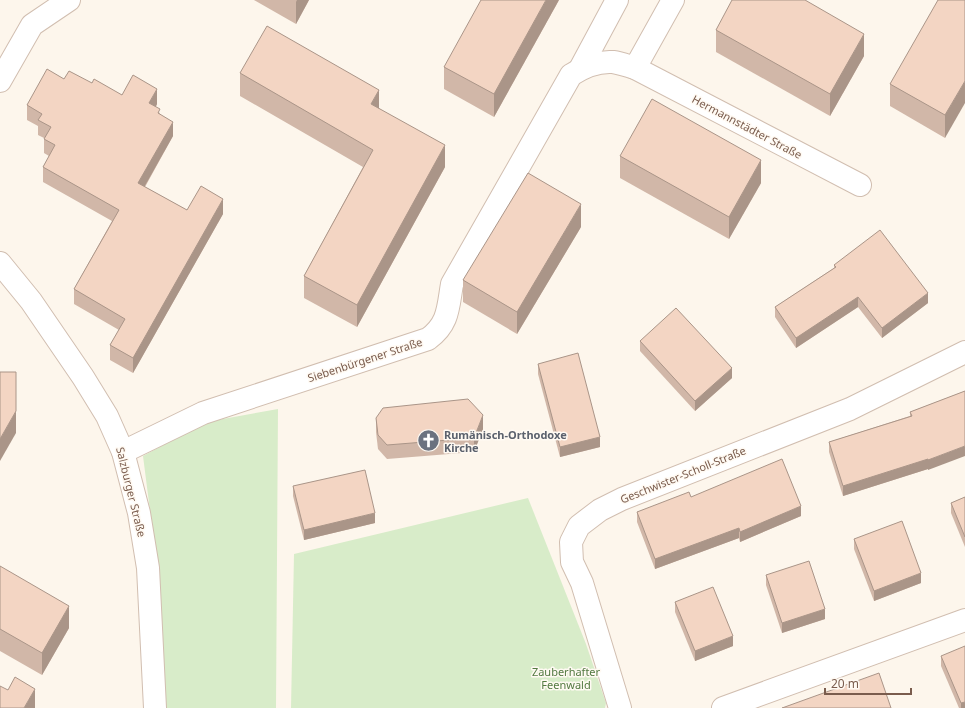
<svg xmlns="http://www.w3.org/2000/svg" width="965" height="708" font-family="'Noto Sans',sans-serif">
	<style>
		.green { fill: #d8ecc9 }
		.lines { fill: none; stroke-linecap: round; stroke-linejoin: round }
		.minor-casing { stroke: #d1beb0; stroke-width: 24 }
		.minor { stroke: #fff; stroke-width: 22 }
		.wall { fill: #d1b7a8 }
		.shaded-wall { fill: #aa9588 }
		.building { fill: #f3d5c3; stroke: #aa9588 }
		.labels { text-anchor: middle; stroke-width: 3; stroke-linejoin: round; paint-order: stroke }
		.street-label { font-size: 11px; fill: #7a5c4d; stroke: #fffaf3 }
		.worship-label { font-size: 11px; font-weight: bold; fill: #5b616d; stroke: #fffaf3; text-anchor: start }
		.park-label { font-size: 11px; fill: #537a41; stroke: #fffaf3 }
	</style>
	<rect width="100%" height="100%" fill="#fdf6ec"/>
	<g class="green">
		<polygon points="278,409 276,708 166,708 158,573 143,456 206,422"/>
		<polygon points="528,498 586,644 606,703 605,708 291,708 294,554"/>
	</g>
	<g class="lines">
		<defs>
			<g id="minor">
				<polyline points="635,68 860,185"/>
				<polyline points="580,69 617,0"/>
				<polyline points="0,81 32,25 69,0"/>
				<polyline points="0,263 31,301 83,377 107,416 123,452 139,513 148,568 155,708"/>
				<path d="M 123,452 L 203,413 L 428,339 C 449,324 448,307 452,284 L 571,75 C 583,67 598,61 613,62 C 620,63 628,66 635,68 L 673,0"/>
				<polyline points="620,708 582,583 572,562 571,542 579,526 600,510 622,499 850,409 965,352"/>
				<polyline points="723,708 965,620"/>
			</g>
		</defs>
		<use href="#minor" class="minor-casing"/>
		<use href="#minor" class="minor"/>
	</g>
	<g class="wall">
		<polygon points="254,0 309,0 296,24"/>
		<polygon points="559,0 494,117 444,89 444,67"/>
		<polygon points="965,0 945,138 890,106 890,84"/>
		<polygon points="716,30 864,56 830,116 716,52"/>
		<polygon points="240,73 379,108 445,167 357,327 304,298 304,276 363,167 240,96"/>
		<polygon points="64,79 92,83 122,95 157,104 156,107 173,136 145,187 187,210 223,214 133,373 110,360 110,345 119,330 74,304 74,289 112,221 43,182 43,167 49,156 44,153 44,138 38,135 38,126 27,120 27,105"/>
		<polygon points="620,156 761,183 729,239 620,178"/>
		<polygon points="581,227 517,334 463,302 463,280"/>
		<polygon points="834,265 928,303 882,338 858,307 796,348 775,317 775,307 834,268"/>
		<polygon points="640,341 732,378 695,411 640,351"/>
		<polygon points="538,364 600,447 560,457 538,374"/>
		<polygon points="965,391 928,470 928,469 843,496 829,452 829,442 910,416 910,412"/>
		<polygon points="376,418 483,429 474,452 387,459 378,449 376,432"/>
		<polygon points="293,486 375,523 304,540 293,496"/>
		<polygon points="691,497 801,516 740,542 739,538 655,569 637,522 637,512"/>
		<polygon points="965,497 965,547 951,513 951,503"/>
		<polygon points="854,539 921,583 874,601 854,549"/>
		<polygon points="0,566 69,628 42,675 0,651"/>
		<polygon points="766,575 825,619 782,633 766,585"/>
		<polygon points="675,602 733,646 695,661 675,612"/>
		<polygon points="941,656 965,708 959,708 941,666"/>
	</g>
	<g class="shaded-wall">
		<polygon points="297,0 309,0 296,24 296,2"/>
		<polygon points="546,0 559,0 494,117 494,94"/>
		<polygon points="864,34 864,56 830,116 830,94"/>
		<polygon points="965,81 965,103 945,138 945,115"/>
		<polygon points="157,89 157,104 149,118 149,103"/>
		<polygon points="379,90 379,112 371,104"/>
		<polygon points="173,122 173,136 138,198 138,183"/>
		<polygon points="445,145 445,167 357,327 357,305"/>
		<polygon points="761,160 761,183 729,239 729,217"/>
		<polygon points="223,199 223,214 133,373 133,358"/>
		<polygon points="581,204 581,227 517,334 517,312"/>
		<polygon points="928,293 928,303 882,338 882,328"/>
		<polygon points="858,297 858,307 796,348 796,338"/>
		<polygon points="732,368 732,378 695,411 695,401"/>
		<polygon points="16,411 16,433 0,461 0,439"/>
		<polygon points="483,415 483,429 474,452 474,438"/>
		<polygon points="600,437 600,447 560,457 560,447"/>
		<polygon points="965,446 965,456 928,470 928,460"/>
		<polygon points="928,459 928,469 843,496 843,486"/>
		<polygon points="801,506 801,516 740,542 740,532"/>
		<polygon points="375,513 375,523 304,540 304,530"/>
		<polygon points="739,528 739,538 655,569 655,559"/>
		<polygon points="921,573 921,583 874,601 874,591"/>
		<polygon points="69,606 69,628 42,675 42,653"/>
		<polygon points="825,609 825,619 782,633 782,623"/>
		<polygon points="733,636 733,646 695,661 695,651"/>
		<polygon points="35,689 35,708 24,708"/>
		<polygon points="965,702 965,708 961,708 961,703"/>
	</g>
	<g class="building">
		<polygon points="481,0 546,0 494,94 444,67"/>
		<polygon points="732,0 805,0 864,34 830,94 716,30"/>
		<polygon points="938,0 965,0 965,81 945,115 890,84"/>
		<polygon points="267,26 379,90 371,104 445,145 357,305 304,276 373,150 240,73"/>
		<polygon points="47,69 64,79 69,71 92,83 94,79 122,95 133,75 157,89 149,103 160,109 158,113 173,122 138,183 187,210 201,186 223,199 133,358 110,345 125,319 74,289 119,210 43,167 55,145 44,139 51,127 38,120 42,114 27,105"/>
		<polygon points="652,99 761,160 729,217 620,156"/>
		<polygon points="528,173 581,204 517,312 463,280"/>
		<polygon points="880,230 928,293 882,328 858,297 796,338 775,307 836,267 834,265"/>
		<polygon points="676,308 732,368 695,401 640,341"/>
		<polygon points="578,353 600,437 560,447 538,364"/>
		<polygon points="0,372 16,372 16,411 0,439"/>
		<polygon points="965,391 965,446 928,460 928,459 843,486 829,442 912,416 910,412"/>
		<polygon points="468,399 483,415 474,438 387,445 378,435 376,418 383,408"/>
		<polygon points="782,459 801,506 740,532 739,528 655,559 637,512 689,492 691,497"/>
		<polygon points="365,470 375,513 304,530 293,486"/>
		<polygon points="965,497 965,537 951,503"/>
		<polygon points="902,521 921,573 874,591 854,539"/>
		<polygon points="809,561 825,609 782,623 766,575"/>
		<polygon points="0,566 69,606 42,653 0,629"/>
		<polygon points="713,587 733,636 695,651 675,602"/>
		<polygon points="965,646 965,702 961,703 941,656"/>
		<polygon points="879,673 891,708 782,708"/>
		<polygon points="15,677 35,689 24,708 0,708 0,686 8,690"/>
	</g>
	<defs>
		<symbol id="church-disc" viewBox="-11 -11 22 22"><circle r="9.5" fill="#6b7280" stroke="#fffaf3"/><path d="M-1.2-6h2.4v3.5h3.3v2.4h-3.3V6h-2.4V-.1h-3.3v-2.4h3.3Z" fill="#fff"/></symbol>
	</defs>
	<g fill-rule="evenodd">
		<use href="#church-disc" x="416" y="428" width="25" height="25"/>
	</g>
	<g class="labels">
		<g class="street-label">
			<text transform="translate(747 127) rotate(28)" y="4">Hermannstädter Straße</text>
			<text transform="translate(365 360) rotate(-18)" y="4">Siebenbürgener Straße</text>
			<text transform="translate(683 475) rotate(-22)" y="4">Geschwister-Scholl-Straße</text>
			<text transform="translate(131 492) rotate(76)" y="4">Salzburger Straße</text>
		</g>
		<g class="worship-label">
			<text x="444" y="439">Rumänisch-Orthodoxe<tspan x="444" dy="13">Kirche</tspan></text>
		</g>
		<g class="park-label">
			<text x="566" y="676">Zauberhafter<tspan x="566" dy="13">Feenwald</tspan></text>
		</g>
	</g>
	<path d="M825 688v6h86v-6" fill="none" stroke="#7a5c4d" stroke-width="2"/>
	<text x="831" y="688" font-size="12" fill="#7a5c4d" stroke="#fffaf3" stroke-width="3" paint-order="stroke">20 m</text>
</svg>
